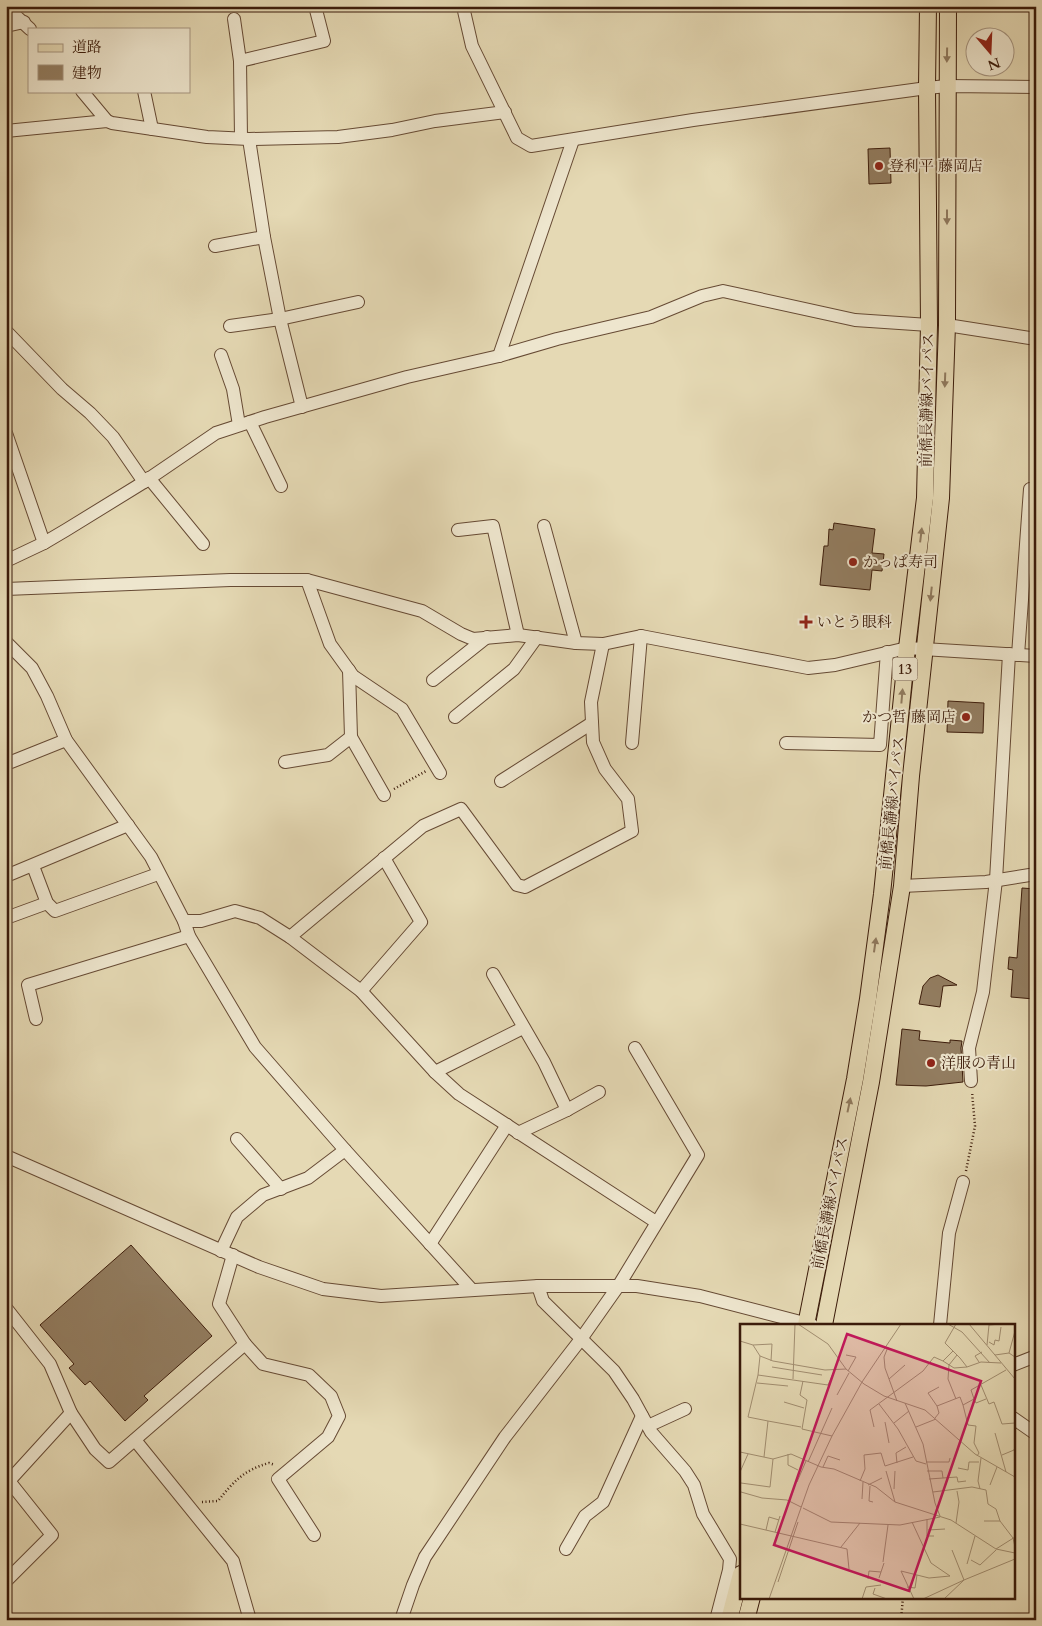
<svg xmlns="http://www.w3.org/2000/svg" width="1042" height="1626" font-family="Cardo,'Noto Serif JP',serif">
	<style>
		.building { fill: #937e62; stroke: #3b1b0a }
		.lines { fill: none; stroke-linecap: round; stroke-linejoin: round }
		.minor-casing { stroke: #664a34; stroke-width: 14 }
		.major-casing { stroke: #3b1b0a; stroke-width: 18 }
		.path { stroke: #3b1b0a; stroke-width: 2.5; stroke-dasharray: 1 2.5; stroke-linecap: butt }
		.minor { stroke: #eee6ce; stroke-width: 12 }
		.major { stroke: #e5d9b4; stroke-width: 16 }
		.oneway { fill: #907a5f }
		.poi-dot { fill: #8f2418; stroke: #eee6ce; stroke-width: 2 }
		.labels { text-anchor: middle; stroke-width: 4; stroke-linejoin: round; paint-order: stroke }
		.shield { fill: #eee6ce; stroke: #715845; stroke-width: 1 }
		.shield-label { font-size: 14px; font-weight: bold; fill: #3b1b0a }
		.poi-label { font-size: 15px; fill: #3b1b0a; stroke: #eee6ce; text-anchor: start }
		.street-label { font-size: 15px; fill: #3b1b0a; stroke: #eee6ce }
		.inset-road { fill: none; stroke: #a18d70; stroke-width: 1 }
		.view { fill: #c2185b; fill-opacity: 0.15; stroke: #c2185b; stroke-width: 2.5 }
		.inset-edge { fill: none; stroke: #3b1b0a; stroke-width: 2.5 }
	</style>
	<rect width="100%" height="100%" fill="#e5d9b4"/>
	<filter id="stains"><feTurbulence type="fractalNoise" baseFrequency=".004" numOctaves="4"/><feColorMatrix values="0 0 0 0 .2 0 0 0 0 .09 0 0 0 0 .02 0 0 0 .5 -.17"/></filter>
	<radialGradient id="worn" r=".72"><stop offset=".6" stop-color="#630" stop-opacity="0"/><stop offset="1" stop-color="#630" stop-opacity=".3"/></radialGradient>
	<g class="building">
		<polygon points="890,148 891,183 869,184 868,149"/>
		<polygon points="834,523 875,529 872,553 884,554 882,571 872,570 870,590 820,585 824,546 828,546 829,529 833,530"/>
		<polygon points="948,701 984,703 983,733 947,732"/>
		<polygon points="1022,888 1036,889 1036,995 1034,995 1034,999 1011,997 1013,970 1008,969 1009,957 1017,958"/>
		<polygon points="938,975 957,985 943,986 940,1007 919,1004 923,986 930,978"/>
		<polygon points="902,1029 920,1031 919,1040 950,1043 950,1040 962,1041 961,1048 963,1082 926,1086 896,1085"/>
		<polygon points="131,1245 212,1336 144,1396 148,1400 125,1421 90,1381 85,1385 69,1368 74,1364 40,1325"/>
	</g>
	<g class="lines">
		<defs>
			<g id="minor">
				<polyline points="6,7 30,29"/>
				<polyline points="464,11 472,46 517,138 531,146 693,120 927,88 947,86 1036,87"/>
				<polyline points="234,19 240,61 241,138"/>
				<polyline points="6,26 24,22"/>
				<polyline points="240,61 324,41 315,6"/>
				<polyline points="82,91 107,121"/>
				<polyline points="144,91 152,129"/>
				<polyline points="6,131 107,121 112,123 207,137 249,139 338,137 392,130 435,121 505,112"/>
				<polyline points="249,139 264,237 280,319 302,407"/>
				<polyline points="215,246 264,237"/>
				<polyline points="947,325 1036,339"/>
				<polyline points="230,326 280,319 358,302"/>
				<polyline points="6,331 62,389 90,413 113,437 144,482"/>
				<polyline points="221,355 233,389 239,425"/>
				<polyline points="499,356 573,140"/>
				<polyline points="250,422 281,486"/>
				<polyline points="6,433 44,543"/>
				<polyline points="149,478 203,544"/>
				<polyline points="544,526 576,643"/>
				<polyline points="458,530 493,526 518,635"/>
				<polyline points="6,561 44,543 66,530 144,482 216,433 265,417 407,377 499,356 557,339 651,317 702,296 723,291 855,320 929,325"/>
				<polyline points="307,580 330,644 353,676 402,709 440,773"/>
				<polyline points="6,589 230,580 307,580 422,611 461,634 473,639 518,635 576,643 603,644 641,636 808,668 835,665 907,648 1036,656"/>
				<polyline points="6,642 32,668 47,696 66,740 151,857 184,921 189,936 255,1047 345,1150 472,1290"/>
				<polyline points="1018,655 1030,489"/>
				<polyline points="349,670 351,737 384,795"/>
				<polyline points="433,680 487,637"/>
				<polyline points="455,717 514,669 537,637"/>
				<polyline points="632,743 641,636"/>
				<polyline points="786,743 880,745 887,652"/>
				<polyline points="285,762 328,755 351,737"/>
				<polyline points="6,764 66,740"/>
				<polyline points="501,781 592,723"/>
				<polyline points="33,866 47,903 55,911 158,874"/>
				<polyline points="6,876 128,825"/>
				<polyline points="902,886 986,882 1036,874"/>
				<polyline points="6,918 47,903"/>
				<polyline points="184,921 201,921 235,911 260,918 290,937 361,991 435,1072 459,1094 656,1222"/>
				<polyline points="290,937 423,826 461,809 517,885 525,887 632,831 628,799 605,769 593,742 591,702 603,644"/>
				<polyline points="493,974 544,1062 567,1110"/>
				<polyline points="361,991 421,922 384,858"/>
				<polyline points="36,1019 28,985 189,936"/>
				<polyline points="435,1072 523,1028"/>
				<polyline points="971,1081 969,1048 983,992 996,880 1009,654"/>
				<polyline points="518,1133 567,1110 599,1092"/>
				<polyline points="237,1139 281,1189"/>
				<polyline points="6,1156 259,1267 323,1289 381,1296 538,1286 637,1286 700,1296 812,1325"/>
				<polyline points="430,1244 507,1125"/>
				<polyline points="221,1251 237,1217 263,1195 308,1178 345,1150"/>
				<polyline points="538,1286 543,1301 614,1371 633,1399 651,1432 685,1471 694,1485 703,1514 730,1559 729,1570 716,1620"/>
				<polyline points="6,1308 50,1364 71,1413"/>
				<polyline points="940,1325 949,1233 963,1182"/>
				<polyline points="245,1344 263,1364 309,1375 331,1396 339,1416 328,1437 278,1479 314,1535"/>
				<polyline points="1013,1365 1036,1356"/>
				<polyline points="1013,1418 1036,1434"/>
				<polyline points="648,1426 685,1409"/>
				<polyline points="135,1440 233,1561 250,1620"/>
				<polyline points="566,1549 585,1516 603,1502 642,1416"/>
				<polyline points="6,1581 52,1535 9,1481 71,1413 95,1449 109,1462 245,1344 219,1304 233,1255"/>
				<polyline points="401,1620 413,1585 425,1557 505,1437 581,1339 619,1285 698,1155 635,1048"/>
			</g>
			<g id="major">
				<polyline points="806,1325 855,1079 868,999 882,894 907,648 925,498 929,325 927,88 928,6"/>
				<polyline points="824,1325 871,1082 902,886 911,776 941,498 947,325 948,6"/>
				<polyline points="729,1620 741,1574"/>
				<polyline points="746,1620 752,1597"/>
			</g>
		</defs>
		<use href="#minor" class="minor-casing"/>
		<use href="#major" class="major-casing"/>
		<g class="path">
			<polyline points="394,789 426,771"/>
			<polyline points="966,1171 975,1126 972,1092"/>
			<path d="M 202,1502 L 218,1501 C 234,1481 244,1470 269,1463 L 275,1465"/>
			<polyline points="901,1620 903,1597"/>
		</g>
		<use href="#minor" class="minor"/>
		<use href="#major" class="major"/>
	</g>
	<defs><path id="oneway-solid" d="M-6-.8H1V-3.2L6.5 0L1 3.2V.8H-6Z" transform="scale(1.25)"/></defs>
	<g class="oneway">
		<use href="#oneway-solid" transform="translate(947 55) rotate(91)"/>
		<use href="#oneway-solid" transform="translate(947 217) rotate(90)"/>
		<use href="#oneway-solid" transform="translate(945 380) rotate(92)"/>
		<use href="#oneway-solid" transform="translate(921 535) rotate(-83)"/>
		<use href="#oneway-solid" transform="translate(931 594) rotate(96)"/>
		<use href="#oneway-solid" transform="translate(902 696) rotate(-85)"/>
		<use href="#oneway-solid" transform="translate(875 945) rotate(-82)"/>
		<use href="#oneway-solid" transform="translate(849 1105) rotate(-78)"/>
	</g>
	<g class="poi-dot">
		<circle cx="879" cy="166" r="5"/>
		<circle cx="853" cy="562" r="5"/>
		<path d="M803.5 614.5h5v5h5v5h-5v5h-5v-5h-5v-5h5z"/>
		<circle cx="966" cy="717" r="5"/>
		<circle cx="931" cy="1063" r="5"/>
	</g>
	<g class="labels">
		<rect class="shield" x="892.5" y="657.5" width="25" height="23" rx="4"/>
		<g class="shield-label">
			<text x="905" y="674">13</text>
		</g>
		<g class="poi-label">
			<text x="889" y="171">登利平 藤岡店</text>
			<text x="863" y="567">かっぱ寿司</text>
			<text x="817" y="627">いとう眼科</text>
			<text x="956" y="722" text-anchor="end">かつ哲 藤岡店</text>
			<text x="941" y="1068">洋服の青山</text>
		</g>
		<g class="street-label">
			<text transform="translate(927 400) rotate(-89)" y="5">前橋長瀞線バイパス</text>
			<text transform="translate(892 803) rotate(-84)" y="5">前橋長瀞線バイパス</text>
			<text transform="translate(830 1203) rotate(-79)" y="5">前橋長瀞線バイパス</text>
		</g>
	</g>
	<g transform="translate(740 1324)">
		<rect width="275" height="275" fill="#e5d9b4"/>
		<path class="inset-road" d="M 58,0 L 88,20 L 106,45 L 124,60 L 144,72 L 185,86 L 235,130 L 275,153M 208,0 L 222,8 L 250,39M 229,0 L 275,55M 0,17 L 13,21 L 20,32 L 33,37 L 85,46 L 106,45M 249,18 L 254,21 L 255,16 L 259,17 L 261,3M 13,21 L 32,20 L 31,37M 247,21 L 249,1 L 261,0M 148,23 L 144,33 L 145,44 L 157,77M 213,27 L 203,37 L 214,44 L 227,43 L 220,34 L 205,19 L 216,0M 269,29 L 275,7M 106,31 L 116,33 L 108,47M 255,31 L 269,29 L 275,33M 239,38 L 235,32 L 242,28M 32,43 L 82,51M 227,43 L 241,38 L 261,39M 18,51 L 20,32M 53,55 L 55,0M 149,55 L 165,41M 63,57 L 60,71 L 67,76 L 62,105 L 92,112M 17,59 L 48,62M 241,61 L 249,80 L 254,78 L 262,100 L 275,99M 97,71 L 109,49M 216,75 L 208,55 L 209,41 L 217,31M 234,75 L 236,79 L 246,75M 44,78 L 64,84M 165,79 L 183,120 L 195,179 L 200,192M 139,80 L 158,105 L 176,137 L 186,140M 223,81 L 228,101 L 236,102 L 234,119 L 239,129 L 237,132M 197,82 L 188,69 L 199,63M 195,94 L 199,89 L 197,82 L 220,73 L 223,81 L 234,75 L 231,66 L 266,46M 28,97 L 61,103M 145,98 L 149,119M 154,99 L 169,87M 134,103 L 130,86 L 183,47 L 194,33 L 203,37M 176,103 L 196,95M 255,109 L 266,148M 0,128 L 33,135 L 51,130 L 81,143 L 94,145 L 136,163 L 155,178 L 211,196 L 256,225 L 275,229M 48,130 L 48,141 L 58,146M 262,131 L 274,126 L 275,123M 24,133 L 28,97 L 8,93 L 18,51 L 88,61 L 95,45M 68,138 L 92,84M 186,138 L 209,138 L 210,134M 157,139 L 156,129 L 166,123M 83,143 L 88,132 L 100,136M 218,144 L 228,146 L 229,138 L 239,138M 146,147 L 155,178M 187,147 L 202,147 L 203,154M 0,148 L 8,130M 189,155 L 217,153 L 218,158 L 226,157M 120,157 L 125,145 L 124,131 L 141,129 L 145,142 L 173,133M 57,158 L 66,137M 1,159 L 30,163 L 33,135M 128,161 L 142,154M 250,161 L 257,143M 130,162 L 129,177 L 133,178M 154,165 L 155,147M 240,165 L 238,157 L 241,134M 1,168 L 22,174 L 47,176 L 61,183M 193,168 L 232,163 L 246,166 L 248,180 L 256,185 L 260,197 L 273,214 L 275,223M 122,175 L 123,158M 63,184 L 91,198 L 160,201 L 200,193M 187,195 L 187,212 L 194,212M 244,197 L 260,197M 172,198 L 191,239 L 210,252M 216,199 L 219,178 L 217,167M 0,200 L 107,225 L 109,245M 26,206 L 29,193 L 39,196M 188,206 L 205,205M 35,208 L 40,192M 101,223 L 120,199M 256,225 L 275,213M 231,236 L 240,241 L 256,226M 143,238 L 148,201M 227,240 L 235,212M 161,247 L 189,254 L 210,252M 161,247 L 174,275M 139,254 L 144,239M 128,255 L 129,247 L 141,248M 38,258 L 58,198M 167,263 L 175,264 L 177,251M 135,264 L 133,270 L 147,275M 29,275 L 69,161 L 92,112 L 122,58 L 161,0M 122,275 L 126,263 L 141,261M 183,275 L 224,256 L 212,226M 204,275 L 224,256 L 275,235"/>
		<path class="view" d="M 107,10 L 241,57 L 169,267 L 34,221 Z"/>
		<rect width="275" height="275" class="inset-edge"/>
	</g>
	<rect width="1042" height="1626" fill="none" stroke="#e5d9b4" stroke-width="25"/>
	<rect x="8" y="8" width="1027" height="1611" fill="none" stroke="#3b1b0a" stroke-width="2.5"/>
	<rect x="12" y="12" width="1017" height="1601" fill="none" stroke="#3b1b0a"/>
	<rect x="28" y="28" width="162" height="65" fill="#eee6ce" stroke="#a69580"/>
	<rect x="38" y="44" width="25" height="8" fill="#e5d9b4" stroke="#a69580"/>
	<text x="72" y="52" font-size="15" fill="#3b1b0a">道路</text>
	<rect x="38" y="65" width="25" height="15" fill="#937e62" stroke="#a69580"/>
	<text x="72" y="78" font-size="15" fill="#3b1b0a">建物</text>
	<g transform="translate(990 52) rotate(161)"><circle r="24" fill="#eee6ce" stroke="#a69580"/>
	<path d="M0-4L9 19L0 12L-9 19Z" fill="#8f2418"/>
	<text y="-8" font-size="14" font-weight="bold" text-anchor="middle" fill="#3b1b0a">N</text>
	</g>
	<rect width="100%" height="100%" filter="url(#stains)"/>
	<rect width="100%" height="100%" fill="url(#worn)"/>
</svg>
